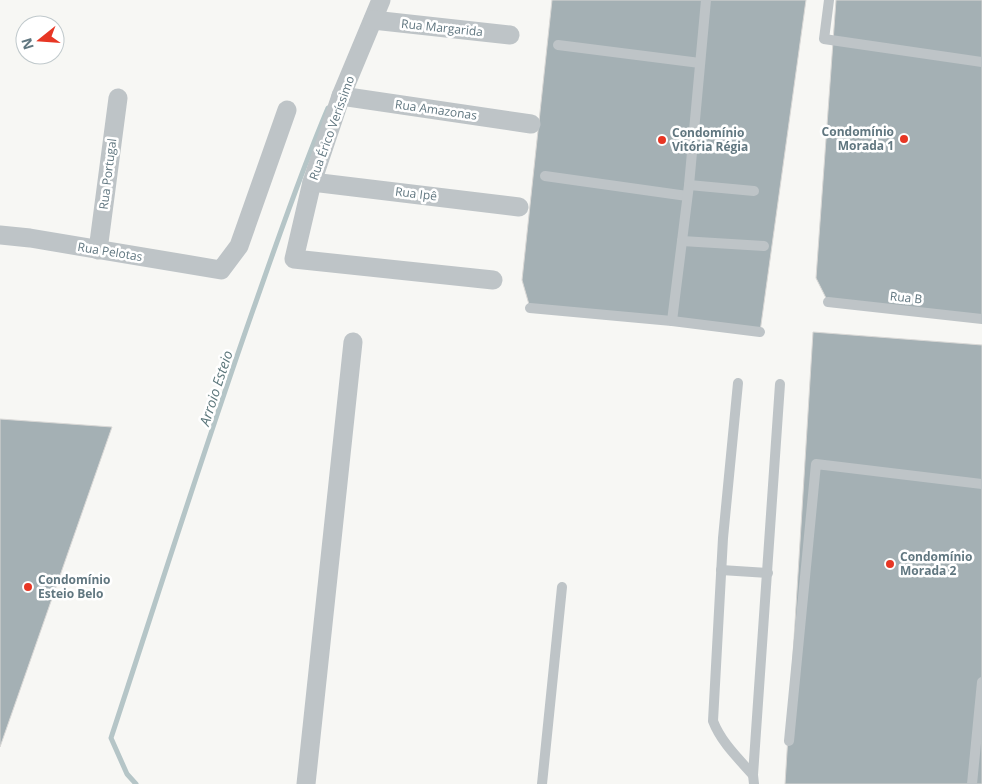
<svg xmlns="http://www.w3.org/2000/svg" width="982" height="784" font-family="'Open Sans',sans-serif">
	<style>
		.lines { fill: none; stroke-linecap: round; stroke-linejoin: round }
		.stream { stroke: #b5c5c7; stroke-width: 5 }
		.building { fill: #a4b0b4; stroke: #d9d8d6 }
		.service { stroke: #bec4c7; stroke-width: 10 }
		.minor { stroke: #bec4c7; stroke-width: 19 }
		.poi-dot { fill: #e73624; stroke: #fff; stroke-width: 2 }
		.labels { text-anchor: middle; stroke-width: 5; stroke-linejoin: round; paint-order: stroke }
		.street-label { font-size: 12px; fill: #617780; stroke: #fff }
		.poi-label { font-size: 12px; font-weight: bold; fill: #617780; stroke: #fff; text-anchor: start }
		.water-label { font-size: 14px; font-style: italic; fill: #5c777b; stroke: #fff }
	</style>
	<rect width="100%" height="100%" fill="#f7f7f4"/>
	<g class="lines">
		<path class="stream" d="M 136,784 L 127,774 L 111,738 C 158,595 203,452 253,310 C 277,242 300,174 328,108"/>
	</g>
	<g class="building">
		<polygon points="552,0 806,0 760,332 530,308 522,280"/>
		<polygon points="836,0 982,0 982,317 828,302 816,278"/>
		<polygon points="813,332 982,345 982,784 785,784"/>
		<polygon points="0,419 112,427 0,747"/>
	</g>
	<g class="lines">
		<g class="service">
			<polyline points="829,0 824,39 982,62"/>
			<polyline points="558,45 700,63"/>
			<polyline points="545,176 687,196"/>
			<polyline points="689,185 754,191"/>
			<polyline points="682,241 764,246"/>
			<polyline points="828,302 982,319"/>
			<polyline points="530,308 672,321 760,332"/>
			<polyline points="672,321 689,185 706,0"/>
			<path d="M 738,383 L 723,538 L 713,721 C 721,742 738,758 753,775"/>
			<polyline points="721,570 768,573"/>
			<polyline points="789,741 816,464 982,484"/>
			<polyline points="542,784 562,587"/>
			<polyline points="754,784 753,775 780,384"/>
			<polyline points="972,784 982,682"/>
		</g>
		<g class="minor">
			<polyline points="381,0 341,96 312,182 294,259 493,280"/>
			<polyline points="373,20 510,35"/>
			<polyline points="341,96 531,124"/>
			<polyline points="312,182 519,207"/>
			<polyline points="0,235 30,238 221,270 239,246 287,110"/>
			<polyline points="98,250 118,98"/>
			<polyline points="306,784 353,342"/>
		</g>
	</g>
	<g class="poi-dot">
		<circle cx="904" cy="139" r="5"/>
		<circle cx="662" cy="140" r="5"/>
		<circle cx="890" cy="564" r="5"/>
		<circle cx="28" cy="587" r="5"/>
	</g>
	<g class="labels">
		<g class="street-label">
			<text transform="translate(442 28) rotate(6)" y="4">Rua Margarida</text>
			<text transform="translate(436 110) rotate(8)" y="4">Rua Amazonas</text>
			<text transform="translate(332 128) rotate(-70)" y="4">Rua Érico Veríssimo</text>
			<text transform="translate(108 174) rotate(-83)" y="4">Rua Portugal</text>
			<text transform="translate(416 194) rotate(7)" y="4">Rua Ipê</text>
			<text transform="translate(110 252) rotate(9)" y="4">Rua Pelotas</text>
			<text transform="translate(906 298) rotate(6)" y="4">Rua B</text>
		</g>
		<g class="poi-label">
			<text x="894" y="136" text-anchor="end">Condomínio<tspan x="894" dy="14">Morada 1</tspan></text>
			<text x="672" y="137">Condomínio<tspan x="672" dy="14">Vitória Régia</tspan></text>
			<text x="900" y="561">Condomínio<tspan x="900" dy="14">Morada 2</tspan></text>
			<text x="38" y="584">Condomínio<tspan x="38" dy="14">Esteio Belo</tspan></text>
		</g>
		<g class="water-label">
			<text transform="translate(216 388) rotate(-72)" y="5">Arroio Esteio</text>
		</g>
	</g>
	<g transform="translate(40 40) rotate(253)"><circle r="24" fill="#ffffff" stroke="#c0c9cc"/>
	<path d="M0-4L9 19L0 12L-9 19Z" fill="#e73624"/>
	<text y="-8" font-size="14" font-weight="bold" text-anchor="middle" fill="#617780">N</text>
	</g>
</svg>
